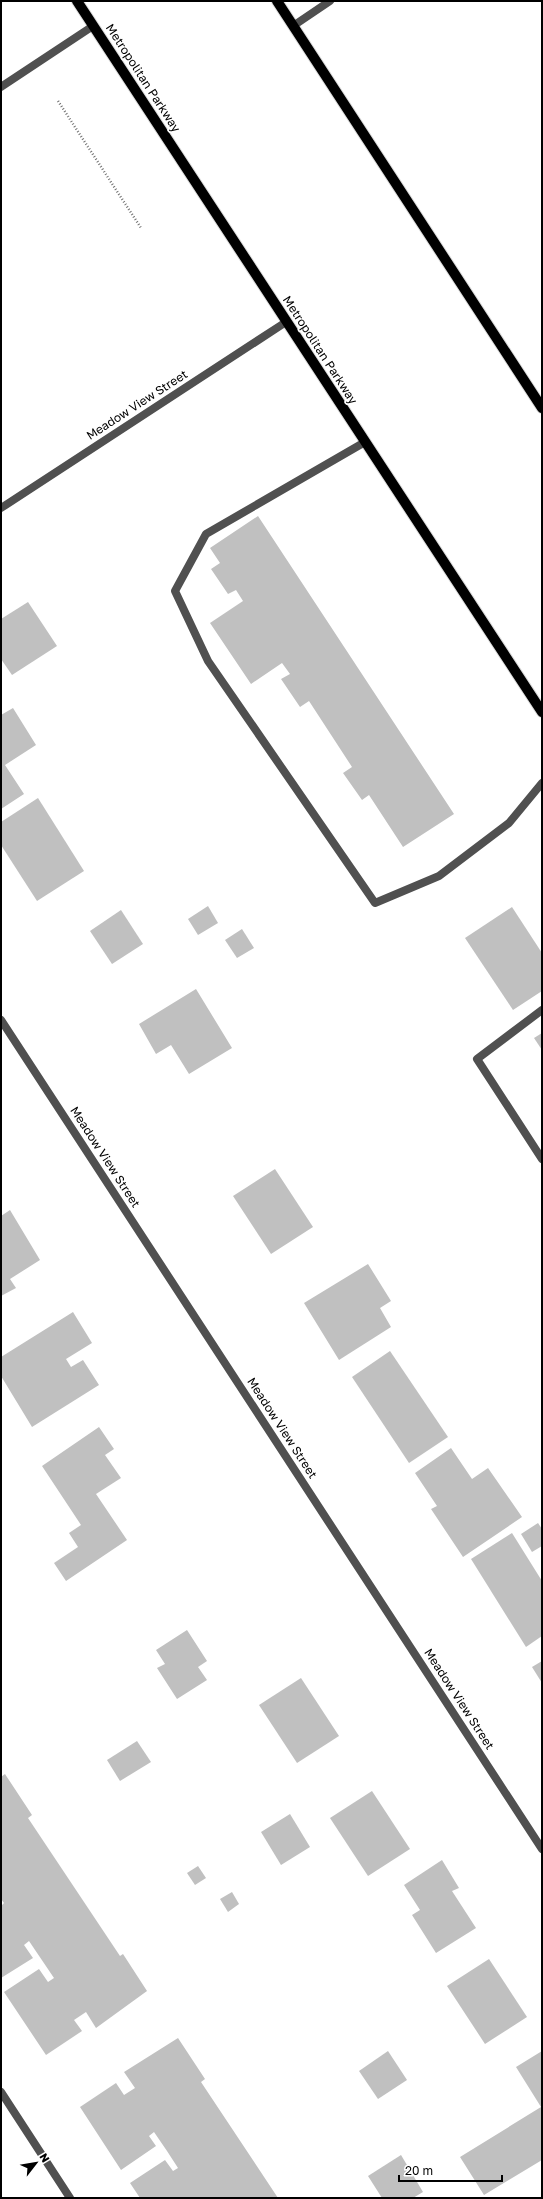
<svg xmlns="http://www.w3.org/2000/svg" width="543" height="2199" font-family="'Golos Text',sans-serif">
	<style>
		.building { fill: #c0c0c0 }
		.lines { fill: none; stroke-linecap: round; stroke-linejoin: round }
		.primary-casing { stroke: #dbdbdb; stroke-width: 12 }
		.path { stroke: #727272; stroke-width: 2.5; stroke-dasharray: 1 2; stroke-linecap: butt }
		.service { stroke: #505050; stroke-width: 8 }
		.minor { stroke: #505050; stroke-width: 8 }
		.primary { stroke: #000; stroke-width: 10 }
		.labels { text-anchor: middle; stroke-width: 3.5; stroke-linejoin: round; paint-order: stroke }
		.street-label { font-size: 12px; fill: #000; stroke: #fff }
	</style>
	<rect width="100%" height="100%" fill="#fff"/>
	<g class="building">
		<polygon points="258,516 454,814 403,847 369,795 362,800 343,773 352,767 309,701 300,707 281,679 290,674 282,663 251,684 210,623 243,601 236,590 228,594 211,569 220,563 210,548"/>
		<polygon points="28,602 57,646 12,675 1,659 1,619"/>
		<polygon points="13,708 36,745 5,765 24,794 1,809 1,715"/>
		<polygon points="38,798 84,871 37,901 1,845 1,822"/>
		<polygon points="208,906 218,923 198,935 188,919"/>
		<polygon points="512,907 542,953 542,991 513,1010 465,938"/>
		<polygon points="121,910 143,944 112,964 90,931"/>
		<polygon points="242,929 254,948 237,958 225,940"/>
		<polygon points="196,989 232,1048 189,1074 171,1045 156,1054 139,1024"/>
		<polygon points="542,1033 542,1050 534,1038"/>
		<polygon points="275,1169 313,1227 271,1254 233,1196"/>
		<polygon points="10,1210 40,1260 10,1279 16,1288 1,1296 1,1216"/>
		<polygon points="368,1264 391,1301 380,1308 391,1327 339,1360 304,1303"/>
		<polygon points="73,1312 92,1343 66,1359 71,1367 83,1360 99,1385 32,1427 1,1376 1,1357"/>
		<polygon points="390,1351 448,1437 409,1463 352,1377"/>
		<polygon points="99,1427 114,1449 105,1455 121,1478 96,1494 127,1540 66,1581 54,1563 78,1547 69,1533 81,1525 42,1466"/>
		<polygon points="451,1448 472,1479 488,1468 522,1517 463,1557 431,1509 437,1506 415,1473"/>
		<polygon points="538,1523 542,1529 542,1546 532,1552 521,1534"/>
		<polygon points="512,1533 542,1581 542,1636 526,1647 471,1559"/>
		<polygon points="187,1630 207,1661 198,1667 207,1680 177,1699 157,1668 165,1664 156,1650"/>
		<polygon points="542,1661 542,1683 532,1667"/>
		<polygon points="301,1678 339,1736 297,1763 259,1705"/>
		<polygon points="137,1741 151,1762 120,1781 107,1760"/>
		<polygon points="5,1774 32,1815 28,1818 120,1956 123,1954 147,1991 96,2028 86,2012 74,2020 82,2031 46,2055 4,1992 39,1969 48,1982 54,1978 29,1941 24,1945 33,1958 1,1978 1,1906 4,1903 1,1899 1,1777"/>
		<polygon points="372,1791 410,1849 368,1876 330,1818"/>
		<polygon points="290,1814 310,1847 281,1865 261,1832"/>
		<polygon points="442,1860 459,1888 452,1891 476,1928 436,1953 412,1915 420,1910 404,1885"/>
		<polygon points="198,1866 206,1878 195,1885 187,1873"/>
		<polygon points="232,1892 239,1904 228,1912 220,1899"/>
		<polygon points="489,1959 527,2017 485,2044 447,1986"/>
		<polygon points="178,2038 205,2079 201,2082 278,2198 140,2198 130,2183 165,2160 173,2171 178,2168 167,2151 154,2132 149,2136 156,2146 121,2170 80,2107 116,2083 124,2095 135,2088 124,2072"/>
		<polygon points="388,2051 407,2080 378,2099 359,2071"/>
		<polygon points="542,2051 542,2160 484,2195 460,2157 541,2107 516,2067"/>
		<polygon points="401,2155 423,2192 413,2198 382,2198 368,2176"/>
	</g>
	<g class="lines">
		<defs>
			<g id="primary">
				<polyline points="77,1 542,712"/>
				<polyline points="277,1 542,408"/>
			</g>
		</defs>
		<use href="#primary" class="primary-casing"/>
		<polyline class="path" points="58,101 141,228"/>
		<g class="service">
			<polyline points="1,87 93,26"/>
			<polyline points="365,442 206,534 175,591 208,661 375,903 439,876 509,823 542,783"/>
			<polyline points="542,1010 477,1059 542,1159"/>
		</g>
		<g class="minor">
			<polyline points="293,26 330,1"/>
			<polyline points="1,508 286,322"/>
			<polyline points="1,1020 542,1849"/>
			<polyline points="1,2092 70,2198"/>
		</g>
		<use href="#primary" class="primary"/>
	</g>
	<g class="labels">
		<g class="street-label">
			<text transform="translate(143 78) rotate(57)" y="4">Metropolitan Parkway</text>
			<text transform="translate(320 350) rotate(57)" y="4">Metropolitan Parkway</text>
			<text transform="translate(137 405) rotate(-33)" y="4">Meadow View Street</text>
			<text transform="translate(105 1157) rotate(57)" y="4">Meadow View Street</text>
			<text transform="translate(282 1428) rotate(57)" y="4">Meadow View Street</text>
			<text transform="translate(459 1699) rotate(57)" y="4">Meadow View Street</text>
		</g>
	</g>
	<rect width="543" height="2199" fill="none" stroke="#000000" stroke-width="4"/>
	<g transform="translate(36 2163) rotate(59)" stroke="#ffffff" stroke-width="3" paint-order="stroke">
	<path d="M0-3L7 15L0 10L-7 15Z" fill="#000000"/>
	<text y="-6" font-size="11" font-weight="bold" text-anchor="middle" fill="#000000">N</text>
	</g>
	<path d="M399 2175v6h103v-6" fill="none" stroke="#000000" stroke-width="2"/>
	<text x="405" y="2175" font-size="12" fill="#000000" stroke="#ffffff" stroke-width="3" paint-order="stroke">20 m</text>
</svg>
